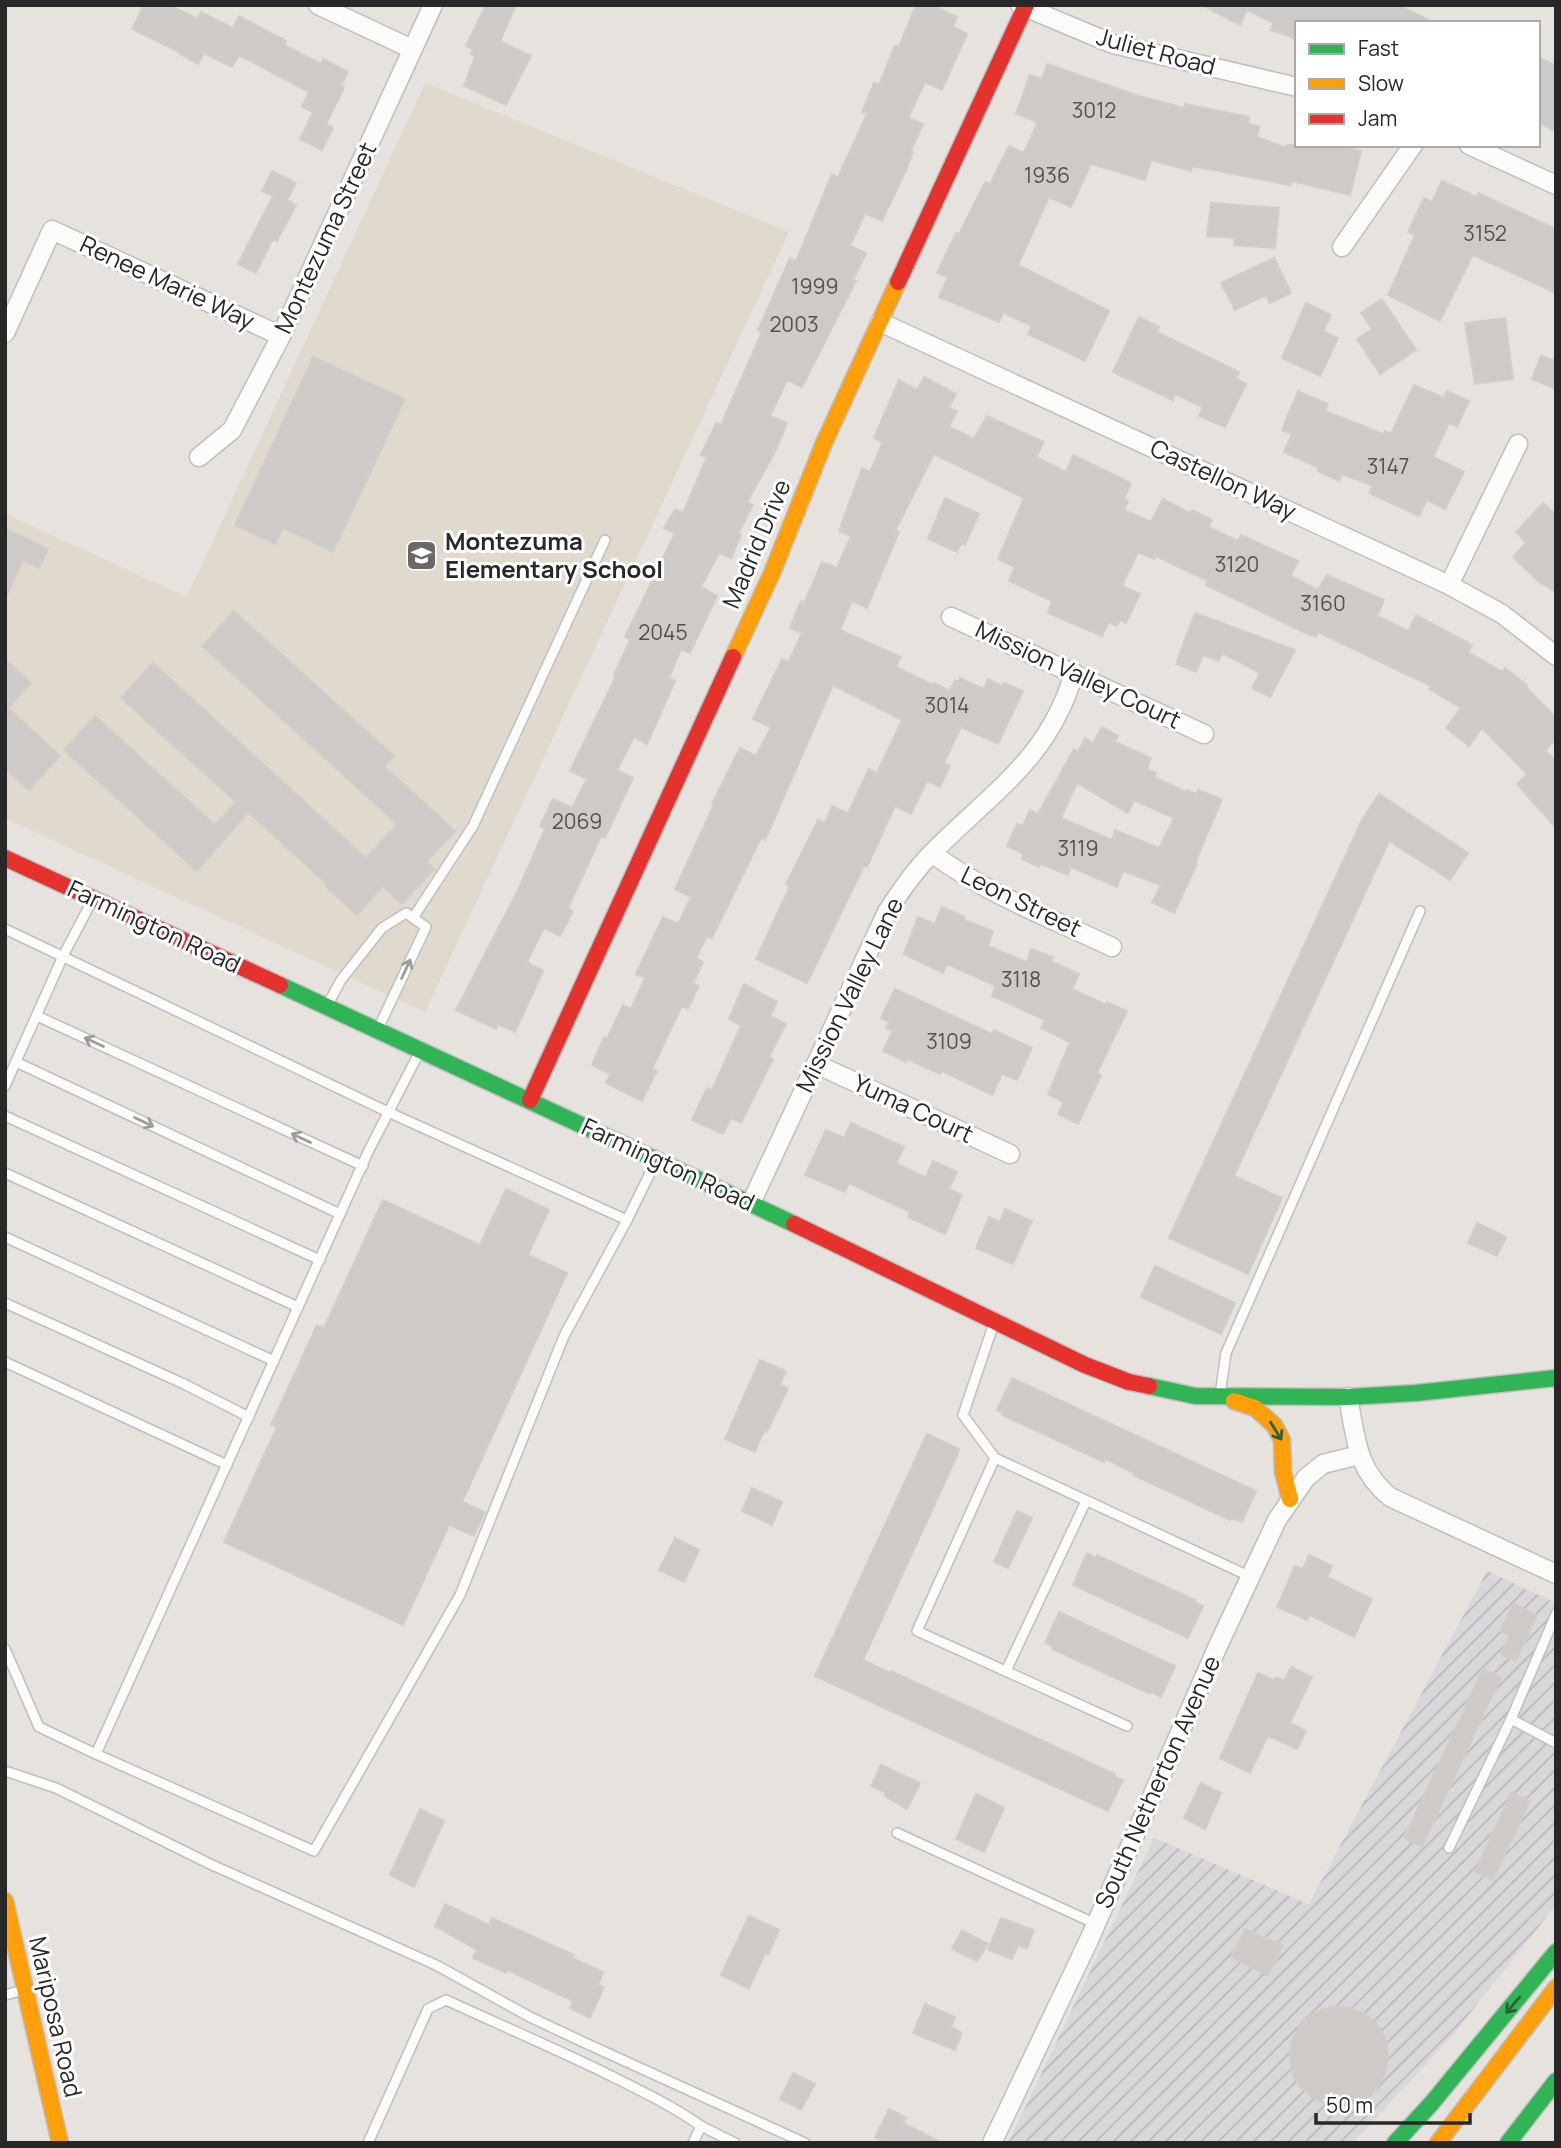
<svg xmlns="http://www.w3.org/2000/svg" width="1561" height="2148" font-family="Manrope,sans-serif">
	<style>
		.industrial { fill: url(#industrial-furrows) }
		.education { fill: #e0d9cd }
		.building { fill: #cdcac7; stroke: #d1ceca; stroke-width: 2; fill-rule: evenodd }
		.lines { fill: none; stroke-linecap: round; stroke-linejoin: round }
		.lane-casing { stroke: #c0bebf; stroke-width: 12 }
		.street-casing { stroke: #c0bebf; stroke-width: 21 }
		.fast-casing { stroke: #c0bebf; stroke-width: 19 }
		.slow-casing { stroke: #c0bebf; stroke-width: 19 }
		.jam-casing { stroke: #c0bebf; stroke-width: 19 }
		.lane { stroke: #fbfbfa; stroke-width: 9 }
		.street { stroke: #fbfbfa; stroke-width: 18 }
		.fast { stroke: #30b455; stroke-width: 16 }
		.slow { stroke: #ff9f0a; stroke-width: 16 }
		.jam { stroke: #e5322d; stroke-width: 16 }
		.oneway { stroke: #9c9c9c }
		.oneway2 { stroke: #2b603a }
		.labels { text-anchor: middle; stroke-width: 6; stroke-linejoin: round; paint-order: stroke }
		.number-label { font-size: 21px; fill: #525150 }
		.street-label { font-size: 24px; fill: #282828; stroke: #fff }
		.poi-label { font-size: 24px; font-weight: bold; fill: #282828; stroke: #fff; text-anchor: start }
	</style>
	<defs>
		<pattern id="industrial-furrows" width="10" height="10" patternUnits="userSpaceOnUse" patternTransform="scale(1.75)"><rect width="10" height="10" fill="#d9d7d9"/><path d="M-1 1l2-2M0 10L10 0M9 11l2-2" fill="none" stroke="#bab9ba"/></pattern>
	</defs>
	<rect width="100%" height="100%" fill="#e6e2de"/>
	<polygon class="industrial" points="1487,1571 1556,1603 1556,1905 1451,2037 1353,2143 1008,2143 1154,1838 1309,1904"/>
	<polygon class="education" points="425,83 789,232 425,1012 5,818 5,514 187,597"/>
	<g class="building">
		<polygon points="144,5 169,5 198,19 201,12 233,28 239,16 286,41 284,45 321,64 323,59 348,72 341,86 344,88 326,124 333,128 322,150 300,139 313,112 302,107 309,92 239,55 232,67 204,53 198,64 180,54 181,53 132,29"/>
		<polygon points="486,5 516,5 500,41 531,56 506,105 464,86 475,56 471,54 473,49 466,46"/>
		<polygon points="916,5 932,5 957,17 953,27 967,34 942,90 925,82 908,118 923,124 911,151 913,152 906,170 882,221 865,213 850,246 866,253 853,280 856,281 802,387 787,380 770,416 787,423 775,452 747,502 753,505 738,534 741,535 731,558 719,553 701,587 717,596 690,653 681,649 669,678 675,681 647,744 634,737 617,770 633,778 605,838 601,836 568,908 573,911 560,936 544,928 527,962 543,971 515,1032 498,1024 496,1029 456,1010 518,890 545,829 540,826 553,799 572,808 587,779 570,771 616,676 614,675 630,640 625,637 675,533 664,528 675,509 683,513 707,457 701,455 716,423 721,425 762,332 758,330 790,258 796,261 832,174 838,177 867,114 862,112 874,83 879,85 895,46 899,47"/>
		<polygon points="1202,5 1398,5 1435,23 1297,23 1297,39 1271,30 1273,23 1247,10 1240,25"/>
		<polygon points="1538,57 1556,66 1556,132 1538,122"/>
		<polygon points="1047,64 1139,96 1184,108 1185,104 1249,117 1248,124 1259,126 1257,137 1286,148 1287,145 1337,145 1361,151 1350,195 1292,181 1290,185 1192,166 1191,171 1151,160 1145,180 1091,164 1071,207 1049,197 1018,265 1109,311 1085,361 1028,334 1032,326 1003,313 999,322 939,297 948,277 937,273 956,233 959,234 985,182 990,184 1009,146 1024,153 1038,122 1016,114 1030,75 1042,79"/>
		<polygon points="272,171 296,183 287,200 296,205 277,241 273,239 256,273 238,264 273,196 262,191"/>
		<polygon points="1442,181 1477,197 1478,193 1556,229 1556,293 1473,255 1440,321 1388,295 1415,235 1408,232 1424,198 1432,202"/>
		<polygon points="1211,203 1279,208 1275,248 1234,245 1235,238 1207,236"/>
		<polygon points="1274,258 1291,293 1270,303 1266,295 1235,310 1221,283"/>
		<polygon points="1382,299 1416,350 1380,374 1357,339 1372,329 1361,313"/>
		<polygon points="1306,303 1331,315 1323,331 1338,338 1320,376 1282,358"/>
		<polygon points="1139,317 1159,327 1157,332 1239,372 1236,379 1246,384 1225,427 1199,416 1203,407 1175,394 1173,400 1113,372"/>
		<polygon points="1505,318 1513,379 1475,384 1465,323"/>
		<polygon points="1541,356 1556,361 1556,389 1532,379"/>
		<polygon points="313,357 405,399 333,552 283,528 275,544 235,525"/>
		<polygon points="924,377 956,394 949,408 957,411 949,427 974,439 987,416 1044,442 1036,457 1066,472 1073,455 1131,483 1124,499 1128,501 1124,510 1151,522 1163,499 1190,513 1192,510 1212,520 1208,527 1238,541 1241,535 1298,561 1291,576 1318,590 1327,575 1384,600 1377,616 1408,631 1416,615 1472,645 1468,652 1502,672 1505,668 1527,685 1526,687 1556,718 1556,740 1545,750 1556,761 1556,828 1517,784 1527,774 1482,728 1469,746 1446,728 1461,708 1429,689 1431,686 1318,632 1316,637 1301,631 1206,585 1208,581 1156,556 1154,559 1138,552 1122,586 1140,594 1126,623 1120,620 1117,626 1109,622 1102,636 1048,613 1052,601 1009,581 1015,567 998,559 1024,498 934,454 895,531 899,532 867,608 852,601 840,630 901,657 896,667 933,685 934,683 950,691 955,680 958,682 960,678 984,689 988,679 1002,686 1004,683 1023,691 998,744 961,727 944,763 950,766 940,787 927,781 911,814 895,806 867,867 864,866 807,983 756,959 790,886 786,884 818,820 825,823 832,806 848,813 869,769 877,773 902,720 833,685 765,840 761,838 712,938 707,936 696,958 703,962 693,983 699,986 688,1009 682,1006 652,1069 657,1071 642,1101 606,1083 610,1074 592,1065 604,1037 607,1039 623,1005 631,1009 645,978 636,974 663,917 678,924 691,897 675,889 714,805 712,804 740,748 756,756 771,727 753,719 782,659 789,662 802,633 790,628 801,601 804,603 822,562 837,568 851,536 839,531 862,468 870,472 883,442 874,438 899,380 917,390"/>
		<polygon points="1414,385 1444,398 1447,391 1469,401 1457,427 1449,423 1433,457 1464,472 1445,509 1427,500 1419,516 1369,493 1373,486 1342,474 1339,481 1318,471 1319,468 1284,452 1292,434 1282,430 1298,391 1328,404 1325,411 1383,434 1385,431 1391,434"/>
		<polygon points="945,498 979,514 965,545 961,543 957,552 928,539"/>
		<polygon points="1543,503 1556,515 1556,592 1539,582 1513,557 1526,543 1516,532"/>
		<polygon points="5,528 48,549 39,568 23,560 5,600"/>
		<polygon points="234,611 394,756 384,766 455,831 426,862 434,869 402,904 383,886 357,915 326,887 328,885 248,812 197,871 64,750 95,716 215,825 236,802 121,698 153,663 366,858 397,824 202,646"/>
		<polygon points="1195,613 1295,650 1270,697 1252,688 1260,673 1222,653 1219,661 1203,655 1196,672 1176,664"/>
		<polygon points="5,659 31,683 8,708 60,756 29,790 5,769"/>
		<path d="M 1102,727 L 1118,736 L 1115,742 L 1151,758 L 1147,769 L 1156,773 L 1154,777 L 1186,792 L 1187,790 L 1197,794 L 1198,790 L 1222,799 L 1195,863 L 1197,864 L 1174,913 L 1152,902 L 1161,885 L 1123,871 L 1117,887 L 1071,867 L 1068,875 L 1041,864 L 1039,867 L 1022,859 L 1024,854 L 1007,846 L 1017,824 L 1023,826 L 1030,810 L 1038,814 L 1074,749 L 1078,752 L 1085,738 L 1093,743 ZM 1077,783 L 1128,813 L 1134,800 L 1174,818 L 1159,848 L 1115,830 L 1112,840 L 1061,818 Z"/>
		<polygon points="1379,794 1468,853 1450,880 1389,841 1234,1176 1282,1198 1248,1274 1169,1238 1362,820"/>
		<polygon points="942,907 965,917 964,920 993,931 988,946 1027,962 1031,949 1053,957 1051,961 1079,974 1072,989 1106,1005 1107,1002 1127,1011 1097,1073 1101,1075 1078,1124 1058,1114 1064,1102 1048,1094 1070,1042 1041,1028 1045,1020 992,996 996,986 947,964 943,973 904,954 918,917 935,924"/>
		<polygon points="744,984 777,1002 770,1016 786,1024 769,1057 773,1059 741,1123 731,1118 723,1134 692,1120 707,1088 712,1090 741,1026 729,1019"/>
		<polygon points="895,989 992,1034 994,1030 1032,1048 1017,1080 1002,1074 992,1095 942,1071 940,1074 907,1059 906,1062 883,1051 893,1031 886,1028 889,1022 881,1018"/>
		<polygon points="851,1123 904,1147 896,1164 926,1177 933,1161 957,1172 949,1189 962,1195 945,1234 908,1217 910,1212 849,1183 845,1192 805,1175 826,1130 844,1138"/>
		<polygon points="506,1189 549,1210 528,1255 567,1273 462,1502 485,1512 474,1536 449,1525 403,1625 224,1542 277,1427 271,1425 317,1325 324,1328 383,1200 480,1245"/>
		<polygon points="1005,1209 1032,1221 1013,1264 976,1248 989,1217 1000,1222"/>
		<polygon points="1477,1223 1506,1237 1497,1256 1468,1243"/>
		<polygon points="1155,1266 1235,1303 1221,1334 1141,1297"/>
		<polygon points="760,1360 786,1371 780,1385 788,1388 767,1432 764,1431 755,1452 725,1439"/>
		<polygon points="1012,1378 1256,1491 1242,1522 1232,1518 1230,1520 1133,1475 1134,1473 1105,1459 1104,1462 1002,1415 1003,1413 997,1410"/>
		<polygon points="927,1434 959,1449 956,1458 863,1660 890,1673 891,1671 1115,1774 1113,1776 1123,1780 1108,1811 815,1676"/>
		<polygon points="752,1488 782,1502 772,1525 742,1511"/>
		<polygon points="1017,1511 1032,1518 1008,1568 994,1562"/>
		<polygon points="675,1538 699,1550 684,1582 659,1570"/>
		<polygon points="1087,1553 1096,1558 1097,1555 1195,1600 1194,1602 1203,1606 1188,1638 1073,1585"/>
		<polygon points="1309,1555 1332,1566 1327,1577 1372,1599 1354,1637 1310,1615 1307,1620 1277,1607 1295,1566 1303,1569"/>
		<polygon points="1513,1604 1537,1615 1516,1661 1501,1654 1509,1636 1500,1631"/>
		<polygon points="1059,1612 1175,1666 1161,1697 1151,1692 1150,1694 1052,1649 1053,1646 1045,1643"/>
		<polygon points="1291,1667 1312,1677 1290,1723 1306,1731 1297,1749 1268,1736 1250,1773 1220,1758 1258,1673 1274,1680 1276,1677 1284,1681"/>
		<polygon points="1483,1669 1501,1677 1422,1847 1404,1838"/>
		<polygon points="881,1765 920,1783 907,1809 885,1796 886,1793 871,1786"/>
		<polygon points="1201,1783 1221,1793 1205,1829 1184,1818"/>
		<polygon points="1511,1793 1530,1801 1493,1880 1475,1872"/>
		<polygon points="976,1794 1004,1808 984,1852 956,1839"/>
		<polygon points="420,1809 444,1821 414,1887 390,1875"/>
		<polygon points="445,1904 489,1925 492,1918 574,1955 572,1958 603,1972 598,1985 604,1987 590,2018 570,2008 573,2001 507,1970 506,1973 473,1958 477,1950 435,1926"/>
		<polygon points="749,1916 779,1930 768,1955 765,1953 749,1989 721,1975"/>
		<polygon points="1001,1918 1034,1930 1027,1948 1018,1945 1012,1959 988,1950"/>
		<polygon points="1245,1929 1283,1946 1268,1976 1231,1957"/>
		<polygon points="962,1930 988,1944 977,1961 952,1949"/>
		<polygon points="925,2004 955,2017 951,2027 962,2033 955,2050 913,2033"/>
		<circle cx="1339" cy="2056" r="49"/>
		<polygon points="793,2073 815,2084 801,2110 780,2099"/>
		<polygon points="889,2109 906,2118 903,2123 942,2143 885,2143 875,2137"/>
	</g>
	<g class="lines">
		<defs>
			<g id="lane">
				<polyline points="413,918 473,826 605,540"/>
				<polyline points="5,929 388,1112 627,1220"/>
				<polyline points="328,1004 341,980 382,928 406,913 426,927 378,1029"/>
				<polyline points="37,1016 363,1166"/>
				<polyline points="16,1062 340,1214"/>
				<polyline points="5,1086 63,956 92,901"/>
				<polyline points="5,1116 320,1260"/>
				<polyline points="5,1173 298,1307"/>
				<polyline points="5,1237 274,1361"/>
				<polyline points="5,1303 182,1383 249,1417"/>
				<polyline points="994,1323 963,1415 995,1458 1251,1577"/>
				<polyline points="5,1362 227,1465"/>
				<polyline points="1220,1395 1226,1353 1420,911"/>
				<polyline points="995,1458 917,1631 1127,1726"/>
				<polyline points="5,1649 39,1727 96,1754 369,1150 419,1053"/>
				<polyline points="1006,1671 1086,1501"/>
				<polyline points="1511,1719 1556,1743"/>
				<polyline points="96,1754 314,1851 460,1595 564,1336 627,1220 656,1161"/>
				<polyline points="5,1771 56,1788 210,1864 436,1965 530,2017 583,2042 805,2143"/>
				<polyline points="897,1833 1096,1924"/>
				<polyline points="1449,1848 1511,1719 1556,1614"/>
				<polyline points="5,1995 23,1990"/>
				<path d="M 368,2143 L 428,2009 L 446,2000 C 496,2023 547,2045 597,2069 C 633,2087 668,2103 701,2126"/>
				<polyline points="693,2143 701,2126 735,2143"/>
			</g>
			<g id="street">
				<polyline points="318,5 412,49"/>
				<polyline points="1020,5 1113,44 1297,87"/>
				<polyline points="1469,145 1556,185"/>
				<polyline points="1342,247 1413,145"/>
				<polyline points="880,322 1449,585 1502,614 1556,656"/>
				<polyline points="5,333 52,230 281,336"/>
				<polyline points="199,457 232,430 281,336 433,5"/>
				<polyline points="1449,585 1518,444"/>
				<polyline points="951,617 1204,734"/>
				<path d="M 932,853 C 986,894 1051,918 1112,947"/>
				<polyline points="816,1064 1010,1154"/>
				<path d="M 751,1203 L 887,912 C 901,890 915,870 933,852 C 992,792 1049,759 1074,673"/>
				<path d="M 1348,1397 C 1356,1438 1356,1469 1390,1497 L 1556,1574"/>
				<polyline points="992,2143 1089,1940 1217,1648 1277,1520 1306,1478 1323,1464 1359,1455"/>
			</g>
			<g id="fast">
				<polyline points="280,985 794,1224"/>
				<polyline points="1149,1386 1195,1396 1348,1397 1416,1393 1556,1378"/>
				<polyline points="1395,2143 1431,2104 1556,1952"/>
				<polyline points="1508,2143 1556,2081"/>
			</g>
			<g id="slow">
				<polyline points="733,657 772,573 824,443 898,282"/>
				<polyline points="1234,1401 1255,1408 1274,1425 1282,1440 1283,1472 1290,1499"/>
				<polyline points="5,1901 60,2143"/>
				<polyline points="1438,2143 1556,1988"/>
			</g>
			<g id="jam">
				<polyline points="898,282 1026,5"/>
				<polyline points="5,858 280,985"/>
				<polyline points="530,1100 733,657"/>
				<polyline points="794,1224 1085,1365 1129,1382 1149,1386"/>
			</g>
		</defs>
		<use href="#lane" class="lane-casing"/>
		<use href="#street" class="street-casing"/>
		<use href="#fast" class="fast-casing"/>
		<use href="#slow" class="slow-casing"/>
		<use href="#jam" class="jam-casing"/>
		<use href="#lane" class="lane"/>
		<use href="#street" class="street"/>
		<use href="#fast" class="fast"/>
		<use href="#slow" class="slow"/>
		<use href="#jam" class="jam"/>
	</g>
	<defs><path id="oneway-shaft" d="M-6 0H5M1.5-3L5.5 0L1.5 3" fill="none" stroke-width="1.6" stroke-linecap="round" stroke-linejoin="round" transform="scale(1.75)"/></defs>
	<g class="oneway">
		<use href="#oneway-shaft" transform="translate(406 969) rotate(-65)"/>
		<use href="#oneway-shaft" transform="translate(94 1042) rotate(-155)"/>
		<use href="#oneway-shaft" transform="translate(144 1122) rotate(25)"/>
		<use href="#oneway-shaft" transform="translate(301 1138) rotate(-155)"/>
	</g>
	<g class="oneway2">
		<use href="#oneway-shaft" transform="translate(1276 1431) rotate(58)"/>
		<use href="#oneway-shaft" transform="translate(1513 2005) rotate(130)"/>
	</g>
	<defs>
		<symbol id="school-square" viewBox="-11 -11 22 22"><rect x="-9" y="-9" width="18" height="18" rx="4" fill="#6a6968" stroke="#fff"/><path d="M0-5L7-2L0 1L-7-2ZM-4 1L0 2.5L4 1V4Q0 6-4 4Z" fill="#fff"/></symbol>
	</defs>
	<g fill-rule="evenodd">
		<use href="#school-square" x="404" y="538" width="35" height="35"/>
	</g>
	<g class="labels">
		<g class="number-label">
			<text x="1094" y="118">3012</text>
			<text x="1047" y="183">1936</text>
			<text x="1485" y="241">3152</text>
			<text x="815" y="294">1999</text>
			<text x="794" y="332">2003</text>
			<text x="1388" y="474">3147</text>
			<text x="1237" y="572">3120</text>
			<text x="1323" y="611">3160</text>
			<text x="663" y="640">2045</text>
			<text x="947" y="713">3014</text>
			<text x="577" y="829">2069</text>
			<text x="1078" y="856">3119</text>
			<text x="1021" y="987">3118</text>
			<text x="949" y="1049">3109</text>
		</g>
		<g class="street-label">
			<text transform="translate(1156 52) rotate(15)" y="8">Juliet Road</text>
			<text transform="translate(326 238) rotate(-65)" y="8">Montezuma Street</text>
			<text transform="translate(167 283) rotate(25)" y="8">Renee Marie Way</text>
			<text transform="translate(1223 480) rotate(25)" y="8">Castellon Way</text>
			<text transform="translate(757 544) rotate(-67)" y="8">Madrid Drive</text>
			<text transform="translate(1078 675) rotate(25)" y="8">Mission Valley Court</text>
			<text transform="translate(1021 902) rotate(26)" y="8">Leon Street</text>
			<text transform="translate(154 927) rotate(25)" y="8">Farmington Road</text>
			<text transform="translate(850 995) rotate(-64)" y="8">Mission Valley Lane</text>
			<text transform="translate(913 1109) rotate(25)" y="8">Yuma Court</text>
			<text transform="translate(668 1165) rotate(25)" y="8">Farmington Road</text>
			<text transform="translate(1158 1782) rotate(-66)" y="8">South Netherton Avenue</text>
			<text transform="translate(55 2017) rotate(77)" y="8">Mariposa Road</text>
		</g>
		<g class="poi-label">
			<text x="445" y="550">Montezuma<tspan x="445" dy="28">Elementary School</tspan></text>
		</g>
	</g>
	<rect width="1561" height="2148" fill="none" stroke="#282828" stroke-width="14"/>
	<rect x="1295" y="21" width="245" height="126" fill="#ffffff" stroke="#a9a9a9" stroke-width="2"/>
	<rect x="1309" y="44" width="35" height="10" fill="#30b455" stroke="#a9a9a9" stroke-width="2"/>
	<text x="1358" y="56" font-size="21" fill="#282828">Fast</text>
	<rect x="1309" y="79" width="35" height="10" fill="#ff9f0a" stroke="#a9a9a9" stroke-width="2"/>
	<text x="1358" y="91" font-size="21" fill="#282828">Slow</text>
	<rect x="1309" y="114" width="35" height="10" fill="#e5322d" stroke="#a9a9a9" stroke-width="2"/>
	<text x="1358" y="126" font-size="21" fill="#282828">Jam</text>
	<path d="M1316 2113v10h154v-10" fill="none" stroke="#282828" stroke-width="3.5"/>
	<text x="1326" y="2113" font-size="21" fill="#282828" stroke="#ffffff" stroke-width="5" paint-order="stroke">50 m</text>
</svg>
